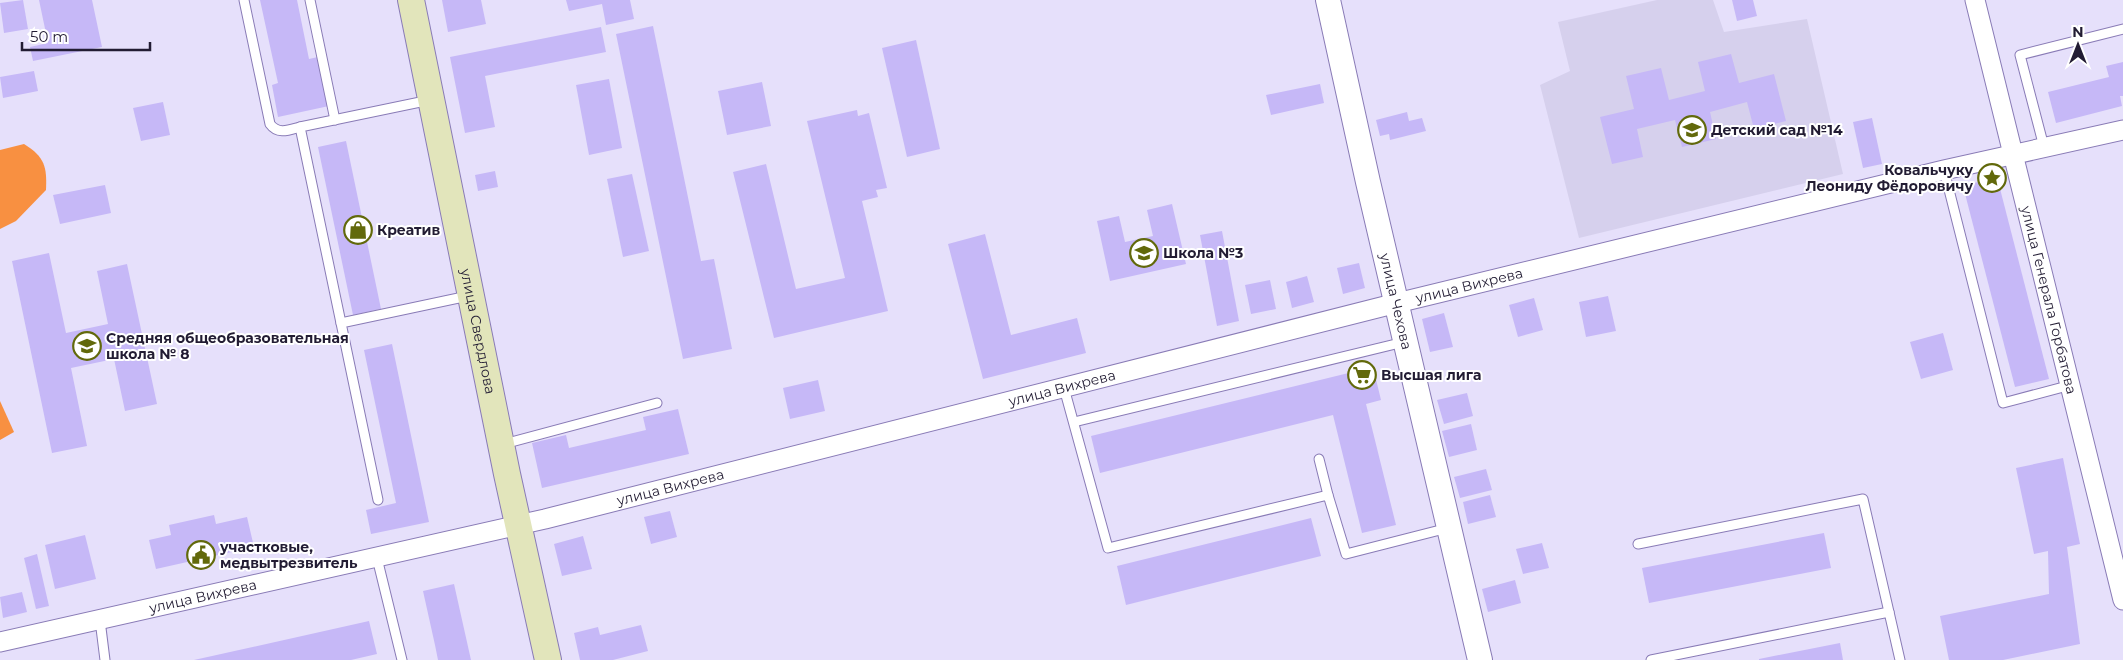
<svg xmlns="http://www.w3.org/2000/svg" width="2123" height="660" font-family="Montserrat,sans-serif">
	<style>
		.built { fill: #d6d0ed }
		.forest { fill: #f89041 }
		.building { fill: #c6b8f7 }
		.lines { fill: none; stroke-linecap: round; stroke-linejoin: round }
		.service-casing { stroke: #897bb6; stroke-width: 11 }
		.minor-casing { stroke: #897bb6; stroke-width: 21 }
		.tertiary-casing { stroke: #897bb6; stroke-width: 26 }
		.secondary-casing { stroke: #897bb6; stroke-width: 28 }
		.service { stroke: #fff; stroke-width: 9 }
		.minor { stroke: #fff; stroke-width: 19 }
		.tertiary { stroke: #fff; stroke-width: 24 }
		.secondary { stroke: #e2e5bb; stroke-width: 26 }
		.labels { text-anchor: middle; stroke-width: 4; stroke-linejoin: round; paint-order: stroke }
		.poi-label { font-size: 14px; font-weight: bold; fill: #221c33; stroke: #fff; text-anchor: start }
		.street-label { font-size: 14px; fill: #221c33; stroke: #fff }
	</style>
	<rect width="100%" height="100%" fill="#e6e0fb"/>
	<polygon class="built" points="1657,0 1713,0 1724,32 1807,19 1843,174 1579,238 1540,85 1570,71 1558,22"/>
	<g class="forest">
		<path d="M 24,144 C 45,157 47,167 46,190 L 16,221 L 0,229 L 0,150 Z"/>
		<polygon points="0,401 14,432 0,440"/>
	</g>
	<g class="building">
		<polygon points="23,0 28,29 4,33 0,3"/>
		<polygon points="39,0 92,0 102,47 33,61 30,47 48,43"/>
		<polygon points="260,0 297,0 309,59 318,57 329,106 278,117 272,85 278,83"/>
		<polygon points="442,0 481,0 486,24 448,32"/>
		<polygon points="566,0 630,0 634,19 606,25 602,4 569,11"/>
		<polygon points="1732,0 1753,0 1757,16 1737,21"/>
		<polygon points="653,26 701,261 714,259 732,349 683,359 616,34"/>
		<polygon points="601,27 606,52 485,76 495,127 465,133 450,57"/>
		<polygon points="916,40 940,149 907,157 882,48"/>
		<polygon points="1731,54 1739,83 1774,74 1786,121 1754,129 1747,102 1710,112 1716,139 1682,147 1675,120 1637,129 1643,157 1612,164 1600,117 1634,109 1626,76 1661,68 1669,100 1705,91 1698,62"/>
		<polygon points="2123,62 2123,96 2120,96 2122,106 2056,123 2048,92 2109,77 2106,66"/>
		<polygon points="34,71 38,91 3,98 0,77"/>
		<polygon points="609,79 622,148 589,155 576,85"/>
		<polygon points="762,82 771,126 727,135 718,91"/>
		<polygon points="1320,84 1324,103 1271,115 1266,95"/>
		<polygon points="163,102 170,135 141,141 133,108"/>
		<polygon points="857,110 858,116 869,113 887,188 876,190 878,197 862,201 888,311 774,338 733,172 766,164 796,289 845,278 807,121"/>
		<polygon points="1407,112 1409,121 1422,118 1426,131 1390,140 1389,134 1380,136 1376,120"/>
		<polygon points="1872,118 1882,164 1863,168 1853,122"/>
		<polygon points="346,141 381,309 353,315 318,147"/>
		<polygon points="495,171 498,187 478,191 475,175"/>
		<polygon points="632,174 649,251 623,257 607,179"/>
		<polygon points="1997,177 2049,379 2015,387 1963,186"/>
		<polygon points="105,185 111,213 60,224 53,195"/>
		<polygon points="1172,204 1186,264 1110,281 1097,221 1119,216 1125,242 1153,236 1147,210"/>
		<polygon points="1222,231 1239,321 1217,326 1200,235"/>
		<polygon points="985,234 1011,335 1077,318 1086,353 983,379 948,244"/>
		<polygon points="49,253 66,333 108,324 97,271 127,264 157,404 125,411 114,359 71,368 87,446 52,453 12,261"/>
		<polygon points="1359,263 1365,288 1343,294 1337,268"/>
		<polygon points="1307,276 1314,302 1292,308 1286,282"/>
		<polygon points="1270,280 1276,309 1251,314 1245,285"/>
		<polygon points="1608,296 1616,331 1586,337 1579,302"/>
		<polygon points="1534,298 1543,330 1518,337 1509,305"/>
		<polygon points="1444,313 1453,347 1430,352 1422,319"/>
		<polygon points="1943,333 1953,370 1921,379 1910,342"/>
		<polygon points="392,344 429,522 371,534 366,510 396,503 364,350"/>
		<polygon points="1373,367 1381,400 1366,404 1396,525 1362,533 1333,415 1100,473 1091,436"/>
		<polygon points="818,380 825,411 790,419 783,388"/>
		<polygon points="1467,393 1473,416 1444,424 1437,400"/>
		<polygon points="678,409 689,454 542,488 532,443 566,435 569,448 646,430 643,417"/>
		<polygon points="1471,424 1477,450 1449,457 1442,431"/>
		<polygon points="2063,458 2080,544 2067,547 2080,644 2003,660 1949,660 1940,616 2049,594 2048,551 2034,554 2016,468"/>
		<polygon points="1486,469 1492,490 1460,498 1454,477"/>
		<polygon points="1490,495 1496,517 1468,524 1463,502"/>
		<polygon points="670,511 677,537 651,544 644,517"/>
		<polygon points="214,515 216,524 247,517 254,547 156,569 149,540 171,535 169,525"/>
		<polygon points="1311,518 1321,556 1126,605 1117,566"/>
		<polygon points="1824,533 1831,568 1649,603 1642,568"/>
		<polygon points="85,535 96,579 55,589 45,545"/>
		<polygon points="583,536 592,569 562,576 554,544"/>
		<polygon points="1542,543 1549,568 1523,574 1516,549"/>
		<polygon points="37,554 49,606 36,609 24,558"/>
		<polygon points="1515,580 1521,603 1488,612 1482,589"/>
		<polygon points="454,584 471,660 438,660 435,645 423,591"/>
		<polygon points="22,592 27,612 3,618 0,597"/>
		<polygon points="369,621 377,654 351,660 194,660"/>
		<polygon points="641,625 648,651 613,660 580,660 574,633 598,627 600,635"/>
		<polygon points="1840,643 1843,660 1759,660 1759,659"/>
	</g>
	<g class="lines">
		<defs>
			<g id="service">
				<path d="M 244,0 L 270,124 C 278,135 289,130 300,127"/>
				<polyline points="310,0 335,120"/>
				<polyline points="2044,147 2020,55 2123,29"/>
				<polyline points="1944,170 2003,403 2071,385"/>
				<polyline points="341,323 300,127 430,100"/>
				<polyline points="1064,388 1108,548 1328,495 1346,554 1448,528"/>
				<polyline points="1074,422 1404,342"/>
				<polyline points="504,444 657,403"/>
				<polyline points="1319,459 1328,495"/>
				<polyline points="378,500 341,323 468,296"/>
				<polyline points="1638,544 1863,499 1889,612"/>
				<polyline points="377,558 402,660"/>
				<polyline points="100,620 105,660"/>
				<polyline points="1651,660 1889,612 1900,660"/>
			</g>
			<g id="minor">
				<path id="s1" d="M 1975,0 L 2123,600"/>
				<path id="s2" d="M 0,642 L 545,519 L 1397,303 L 1944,170 L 2123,130"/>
			</g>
			<g id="tertiary">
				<path id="s3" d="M 1328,0 L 1368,182 L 1480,660"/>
			</g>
			<g id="secondary">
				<path id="s4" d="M 411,0 L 507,474 L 548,660"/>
			</g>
		</defs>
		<use href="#service" class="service-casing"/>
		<use href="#minor" class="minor-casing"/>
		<use href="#tertiary" class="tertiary-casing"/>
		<use href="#secondary" class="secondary-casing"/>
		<use href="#service" class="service"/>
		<use href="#minor" class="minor"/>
		<use href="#tertiary" class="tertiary"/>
		<use href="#secondary" class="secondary"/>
	</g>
	<defs>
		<symbol id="school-ring" viewBox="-11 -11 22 22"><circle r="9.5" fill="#fff" stroke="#62690b" stroke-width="1.5"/><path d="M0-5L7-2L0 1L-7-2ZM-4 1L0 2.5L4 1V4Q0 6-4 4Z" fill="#62690b"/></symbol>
		<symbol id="sight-ring" viewBox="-11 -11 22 22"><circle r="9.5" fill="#fff" stroke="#62690b" stroke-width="1.5"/><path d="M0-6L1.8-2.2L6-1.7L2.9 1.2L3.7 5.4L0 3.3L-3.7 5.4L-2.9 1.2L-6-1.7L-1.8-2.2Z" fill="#62690b"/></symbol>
		<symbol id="shop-ring" viewBox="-11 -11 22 22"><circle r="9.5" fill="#fff" stroke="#62690b" stroke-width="1.5"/><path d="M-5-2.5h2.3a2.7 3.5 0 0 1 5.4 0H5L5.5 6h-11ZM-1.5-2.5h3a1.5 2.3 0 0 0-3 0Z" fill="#62690b"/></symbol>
		<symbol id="supermarket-ring" viewBox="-11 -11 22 22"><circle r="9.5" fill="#fff" stroke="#62690b" stroke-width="1.5"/><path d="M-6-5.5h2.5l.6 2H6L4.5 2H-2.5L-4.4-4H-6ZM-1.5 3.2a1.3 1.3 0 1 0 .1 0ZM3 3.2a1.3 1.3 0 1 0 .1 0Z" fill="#62690b"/></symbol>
		<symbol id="civic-ring" viewBox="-11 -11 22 22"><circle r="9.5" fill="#fff" stroke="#62690b" stroke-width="1.5"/><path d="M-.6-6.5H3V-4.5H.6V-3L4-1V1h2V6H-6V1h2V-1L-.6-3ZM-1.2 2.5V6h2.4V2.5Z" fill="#62690b"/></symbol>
	</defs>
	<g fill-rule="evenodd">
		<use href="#school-ring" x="1676" y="114" width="32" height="32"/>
		<use href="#sight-ring" x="1976" y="162" width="32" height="32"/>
		<use href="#shop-ring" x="342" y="214" width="32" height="32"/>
		<use href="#school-ring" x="1128" y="237" width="32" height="32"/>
		<use href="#school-ring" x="71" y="330" width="32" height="32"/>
		<use href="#supermarket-ring" x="1346" y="359" width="32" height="32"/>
		<use href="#civic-ring" x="185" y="539" width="32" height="32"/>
	</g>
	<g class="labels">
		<g class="poi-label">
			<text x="1711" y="135">Детский сад №14</text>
			<text x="1973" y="175" text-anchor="end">Ковальчуку<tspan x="1973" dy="16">Леониду Фёдоровичу</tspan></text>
			<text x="377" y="235">Креатив</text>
			<text x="1163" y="258">Школа №3</text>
			<text x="106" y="343">Средняя общеобразовательная<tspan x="106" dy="16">школа № 8</tspan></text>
			<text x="1381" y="380">Высшая лига</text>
			<text x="220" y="552">участковые,<tspan x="220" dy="16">медвытрезвитель</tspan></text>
		</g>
		<g class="street-label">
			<text dy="5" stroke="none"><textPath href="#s2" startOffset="1512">улица Вихрева</textPath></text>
			<text dy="5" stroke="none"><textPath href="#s1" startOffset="309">улица Генерала Горбатова</textPath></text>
			<text dy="5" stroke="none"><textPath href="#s3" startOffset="309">улица Чехова</textPath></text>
			<text dy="5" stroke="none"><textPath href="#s4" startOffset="338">улица Свердлова</textPath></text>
			<text dy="5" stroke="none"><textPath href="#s2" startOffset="1092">улица Вихрева</textPath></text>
			<text dy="5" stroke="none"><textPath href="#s2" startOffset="688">улица Вихрева</textPath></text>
			<text dy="5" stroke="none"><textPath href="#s2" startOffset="208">улица Вихрева</textPath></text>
		</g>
	</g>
	<g transform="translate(2078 45)" stroke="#ffffff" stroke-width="4" paint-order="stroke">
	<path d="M0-4L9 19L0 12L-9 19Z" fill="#221c33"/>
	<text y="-8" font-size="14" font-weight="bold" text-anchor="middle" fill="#221c33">N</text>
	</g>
	<path d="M22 42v8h128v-8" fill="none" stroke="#221c33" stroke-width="2.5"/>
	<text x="30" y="42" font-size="15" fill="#221c33" stroke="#ffffff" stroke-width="4" paint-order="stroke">50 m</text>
</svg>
